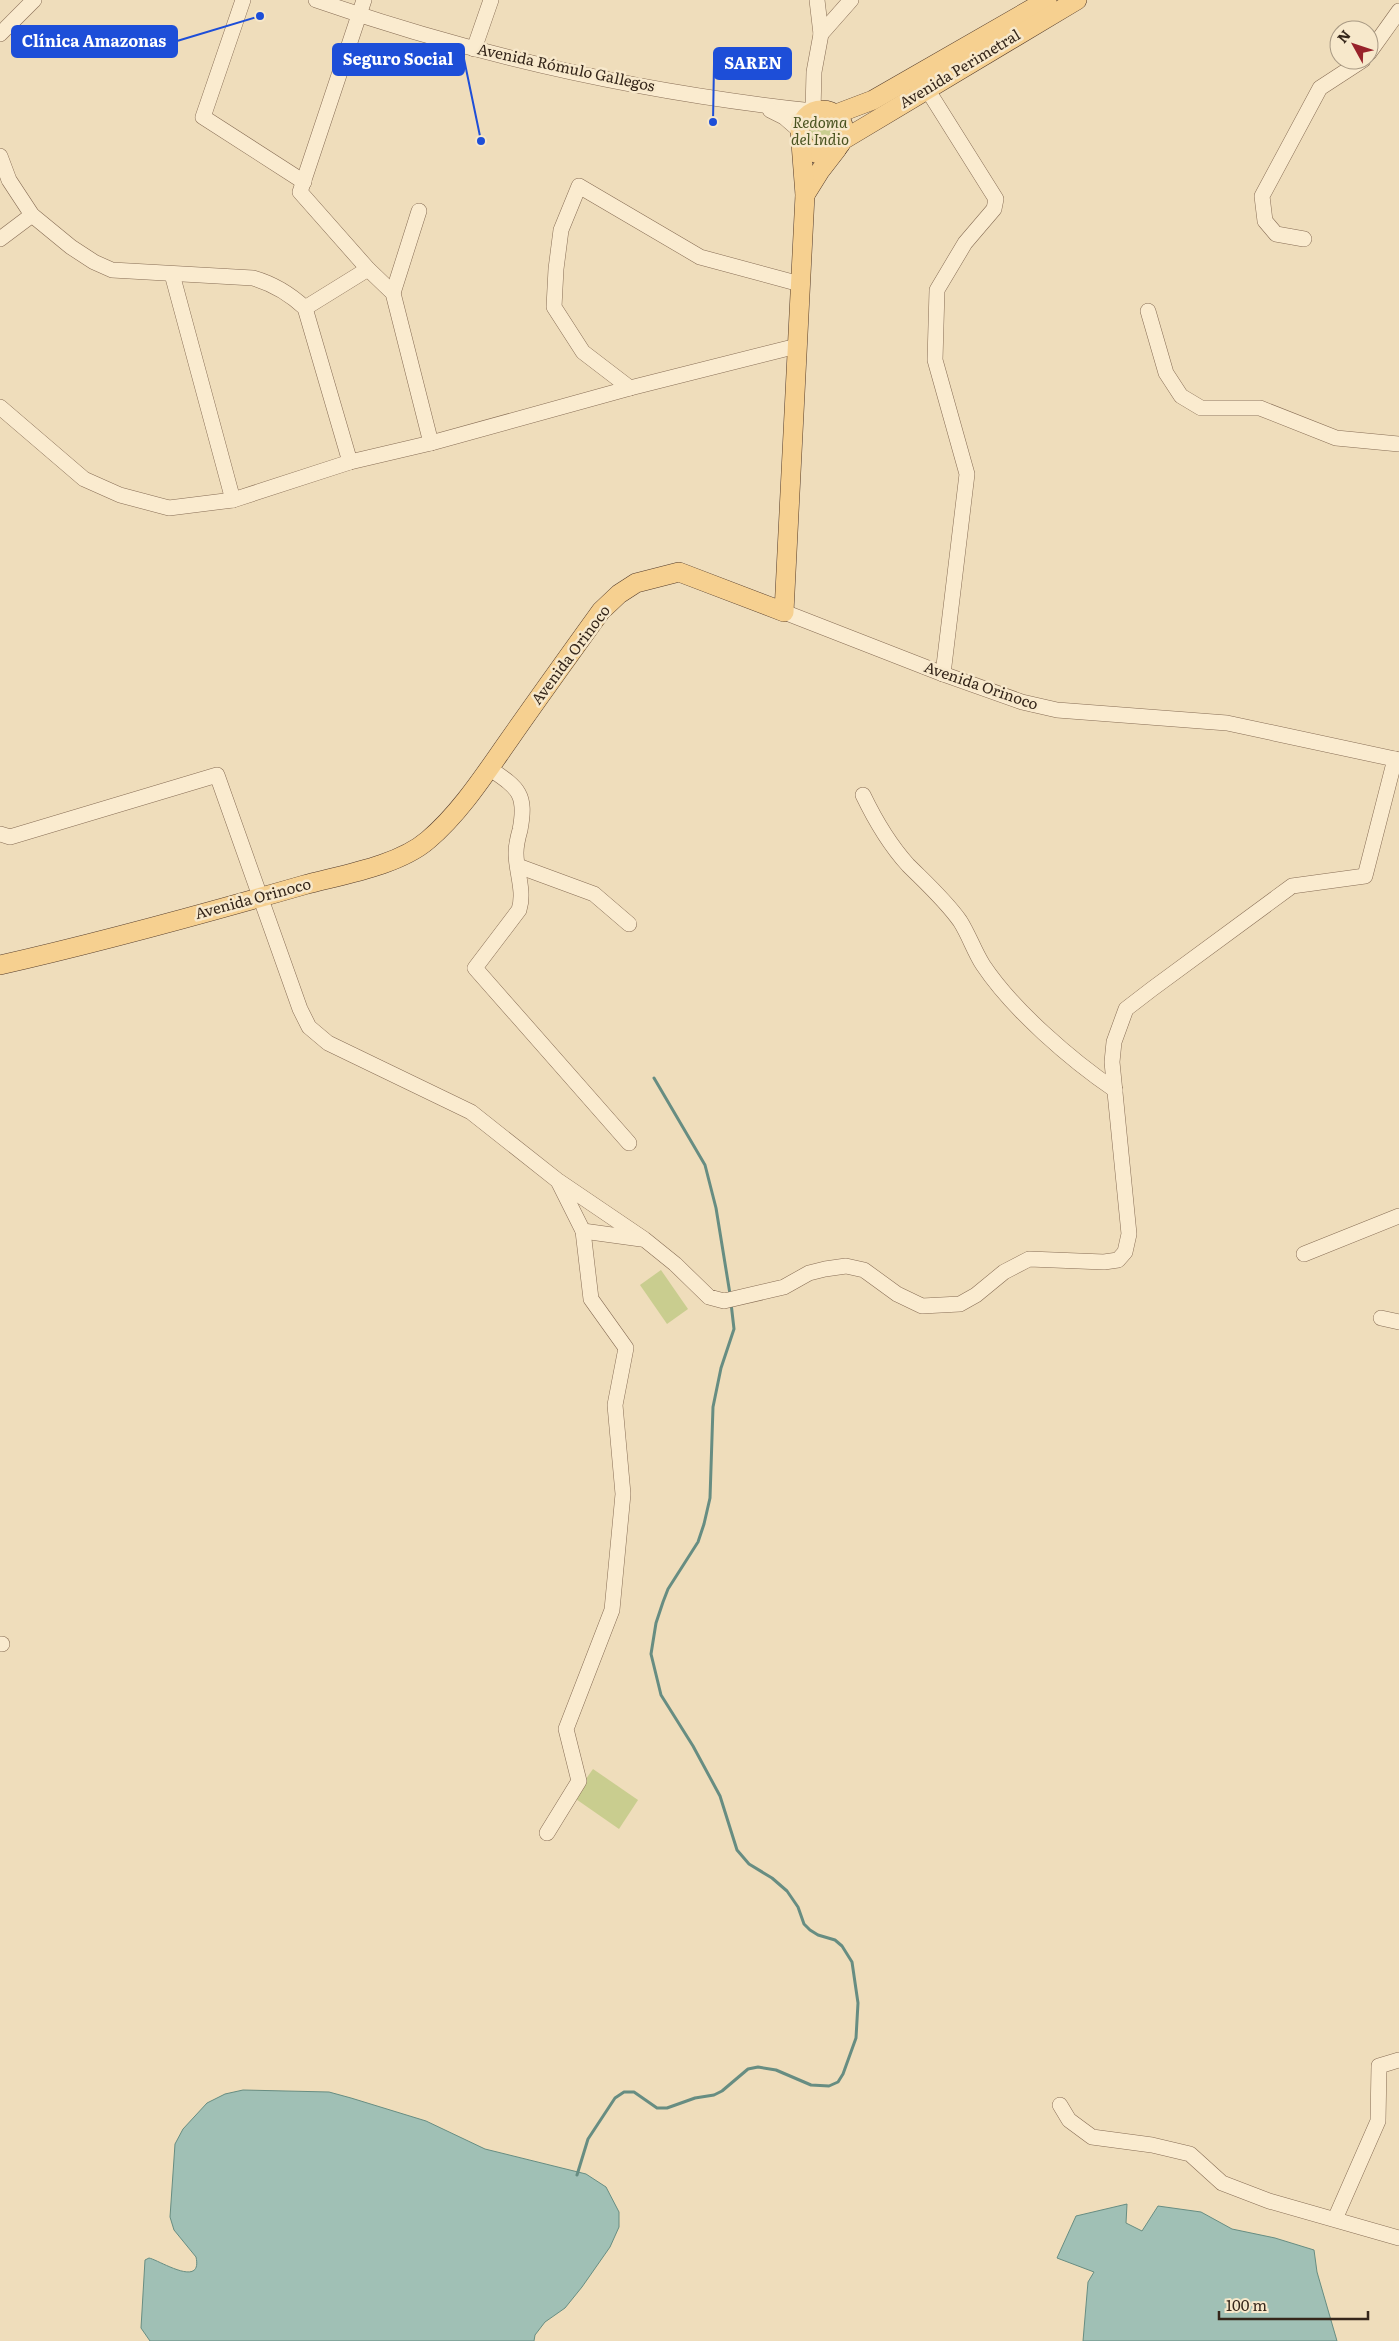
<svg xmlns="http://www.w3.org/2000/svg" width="1399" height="2341" font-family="Literata,serif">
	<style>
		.green { fill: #c9cd8f }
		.water { fill: #a0c0b5; stroke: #678d82 }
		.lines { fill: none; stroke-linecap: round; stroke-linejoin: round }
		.stream { stroke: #678d82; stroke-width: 3 }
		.minor-casing { stroke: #876d55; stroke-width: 16 }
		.major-casing { stroke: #543b2a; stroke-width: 20 }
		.minor { stroke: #faebcf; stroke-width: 15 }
		.major { stroke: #f6d090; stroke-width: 19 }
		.labels { text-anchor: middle; stroke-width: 5; stroke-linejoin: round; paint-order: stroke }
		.street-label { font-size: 15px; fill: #35261a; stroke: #f7e8cb }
		.park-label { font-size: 15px; font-style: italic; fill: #495320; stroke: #f7e8cb }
		.leader { fill: none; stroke: #1d4ed8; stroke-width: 2 }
		.callout-dot { fill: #1d4ed8; stroke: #f7e8cb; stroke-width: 2 }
		.callout { fill: #1d4ed8; stroke: #1d4ed8; stroke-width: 2 }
		.callout-label { font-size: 16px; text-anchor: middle; font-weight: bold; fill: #fff }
	</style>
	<rect width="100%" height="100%" fill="#efddbb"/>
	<g class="green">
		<circle cx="820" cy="132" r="17"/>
		<polygon points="661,1270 688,1309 667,1324 640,1285"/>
		<polygon points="593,1769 638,1800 619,1829 573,1797"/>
	</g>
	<g class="water">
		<path d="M 243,2090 L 329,2092 L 351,2098 L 426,2121 L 485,2149 L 586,2174 L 606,2187 L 619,2212 L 619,2227 L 610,2247 L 582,2287 L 565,2308 L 545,2322 L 535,2335 L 534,2341 L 150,2341 L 141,2328 L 145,2260 L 149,2258 C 159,2260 203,2289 196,2257 L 174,2230 L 170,2217 L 175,2144 L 183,2129 L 207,2103 L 225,2094 Z"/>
		<polygon points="1127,2204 1126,2223 1142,2231 1158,2206 1201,2212 1232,2229 1275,2238 1314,2250 1317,2272 1337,2341 1083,2341 1088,2282 1094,2272 1057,2258 1076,2216"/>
	</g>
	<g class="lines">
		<g class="stream">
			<polyline points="654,1078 705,1165 716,1208 730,1294"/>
			<polyline points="577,2175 588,2139 615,2098 624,2092 634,2092 657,2108 667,2108 695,2098 714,2095 722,2091 748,2069 758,2067 776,2070 811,2085 829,2086 838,2082 843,2074 856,2038 858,2003 852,1962 842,1946 835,1940 818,1935 810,1930 804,1924 798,1907 787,1891 772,1878 749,1864 737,1850 720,1796 693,1746 661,1695 651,1654 656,1623 663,1602 668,1589 698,1542 704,1524 710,1498 713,1407 721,1368 734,1329 731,1303"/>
		</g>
		<defs>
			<g id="minor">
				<polyline points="243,0 203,117 304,182"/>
				<path d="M 316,0 C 476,56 644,93 813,111 L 814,72 L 821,34 L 851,0"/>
				<polyline points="364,0 300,192 368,269 393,293 431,443"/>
				<polyline points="817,0 821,34"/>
				<polyline points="0,34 34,0"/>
				<polyline points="474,49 491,0"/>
				<polyline points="1369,53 1399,11"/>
				<polyline points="927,89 996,199 994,209 965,243 937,290 935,360 967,474 943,674"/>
				<polyline points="770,110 784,117 799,130"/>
				<path d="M 0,156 L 9,180 L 32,215 L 71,247 L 94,262 L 112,270 L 253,278 C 274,284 289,293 305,308 L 350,462"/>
				<polyline points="0,239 32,215"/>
				<polyline points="1304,239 1276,234 1265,221 1262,196 1320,88 1363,60"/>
				<polyline points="172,274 233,500"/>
				<polyline points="393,293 419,211"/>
				<polyline points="305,308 368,269"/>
				<polyline points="1148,311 1166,373 1181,396 1201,408 1260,408 1336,438 1399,444"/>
				<polyline points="630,388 583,352 554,307 556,269 561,230 579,186 700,257 800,284"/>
				<polyline points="0,407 84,479 120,495 169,508 233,500 350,462 431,443 630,388 797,346"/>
				<polyline points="784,612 943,674 1022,702 1057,710 1227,723 1399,760"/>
				<path d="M 489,768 C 518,788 527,793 520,830 C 518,837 516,845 516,853 C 516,872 525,891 519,910 L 475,968 L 629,1143"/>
				<path d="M 863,795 C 875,820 889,844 908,865 C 926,883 945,900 960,921 C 969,935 974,951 983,965 C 1013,1010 1071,1060 1115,1090"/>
				<polyline points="0,834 10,837 217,775 300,1009 309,1027 328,1043 471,1112 557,1180 644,1239 675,1264 709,1297 724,1301 784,1287 809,1273 825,1269 846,1266 864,1270 897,1294 922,1306 960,1304 976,1295 1004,1272 1029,1259 1104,1262 1118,1260 1125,1252 1129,1234 1112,1062 1114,1042 1126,1009 1152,989 1292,886 1365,876 1395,759"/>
				<polyline points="518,866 594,894 629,924"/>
				<polyline points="583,1231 641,1239"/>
				<polyline points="1304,1254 1399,1216"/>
				<polyline points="1381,1318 1399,1322"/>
				<polyline points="0,1644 2,1644"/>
				<polyline points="547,1833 579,1781 566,1729 612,1610 623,1494 615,1405 626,1348 591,1299 583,1231 558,1181"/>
				<polyline points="1060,2105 1069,2120 1092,2137 1152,2145 1190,2154 1222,2183 1269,2201 1399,2238"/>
				<polyline points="1335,2219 1378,2121 1379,2066 1399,2060"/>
			</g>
			<g id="major">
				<circle cx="822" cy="132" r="22"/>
				<polyline points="836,114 873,100 1047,0"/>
				<polyline points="843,140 1077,0"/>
				<polyline points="805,195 820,171 837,149"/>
				<path d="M 0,965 C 102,942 203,914 304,885 C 341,875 398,866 428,840 C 460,813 485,774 509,740 C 539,697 570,654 601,611 L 619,594 L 636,583 L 679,572 L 784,612 L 805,195 L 801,143"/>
			</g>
		</defs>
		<use href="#minor" class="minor-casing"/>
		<use href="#major" class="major-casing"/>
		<use href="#minor" class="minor"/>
		<use href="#major" class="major"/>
	</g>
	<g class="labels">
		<g class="street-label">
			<text transform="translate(566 68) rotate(12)" y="5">Avenida Rómulo Gallegos</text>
			<text transform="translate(960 69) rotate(-31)" y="5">Avenida Perimetral</text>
			<text transform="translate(571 655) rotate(-53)" y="5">Avenida Orinoco</text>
			<text transform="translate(981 686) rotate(19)" y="5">Avenida Orinoco</text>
			<text transform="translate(253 899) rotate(-15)" y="5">Avenida Orinoco</text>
		</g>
		<g class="park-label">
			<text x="820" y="128">Redoma<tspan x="820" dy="17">del Indio</tspan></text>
		</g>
	</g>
	<path class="leader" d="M260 16L177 41M481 141L464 59M713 122L714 64"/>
	<g class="callout-dot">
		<circle cx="260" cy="16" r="5"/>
		<circle cx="481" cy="141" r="5"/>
		<circle cx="713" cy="122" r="5"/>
	</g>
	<g class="callout">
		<rect x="12" y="26" width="165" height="31" rx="5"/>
		<rect x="333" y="44" width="131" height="31" rx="5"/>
		<rect x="714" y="48" width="77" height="31" rx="5"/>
	</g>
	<g class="callout-label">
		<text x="94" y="47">Clínica Amazonas</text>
		<text x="398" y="65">Seguro Social</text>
		<text x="753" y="69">SAREN</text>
	</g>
	<g transform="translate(1354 45) rotate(310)"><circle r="24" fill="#f7e8cb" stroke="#a99a84"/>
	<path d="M0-4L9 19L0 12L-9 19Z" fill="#98222a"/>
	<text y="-8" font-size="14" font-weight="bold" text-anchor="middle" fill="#35261a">N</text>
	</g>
	<path d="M1219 2311v8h149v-8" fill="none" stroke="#35261a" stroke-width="2.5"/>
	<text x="1226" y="2311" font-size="15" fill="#35261a" stroke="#f7e8cb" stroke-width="4" paint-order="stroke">100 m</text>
</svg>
